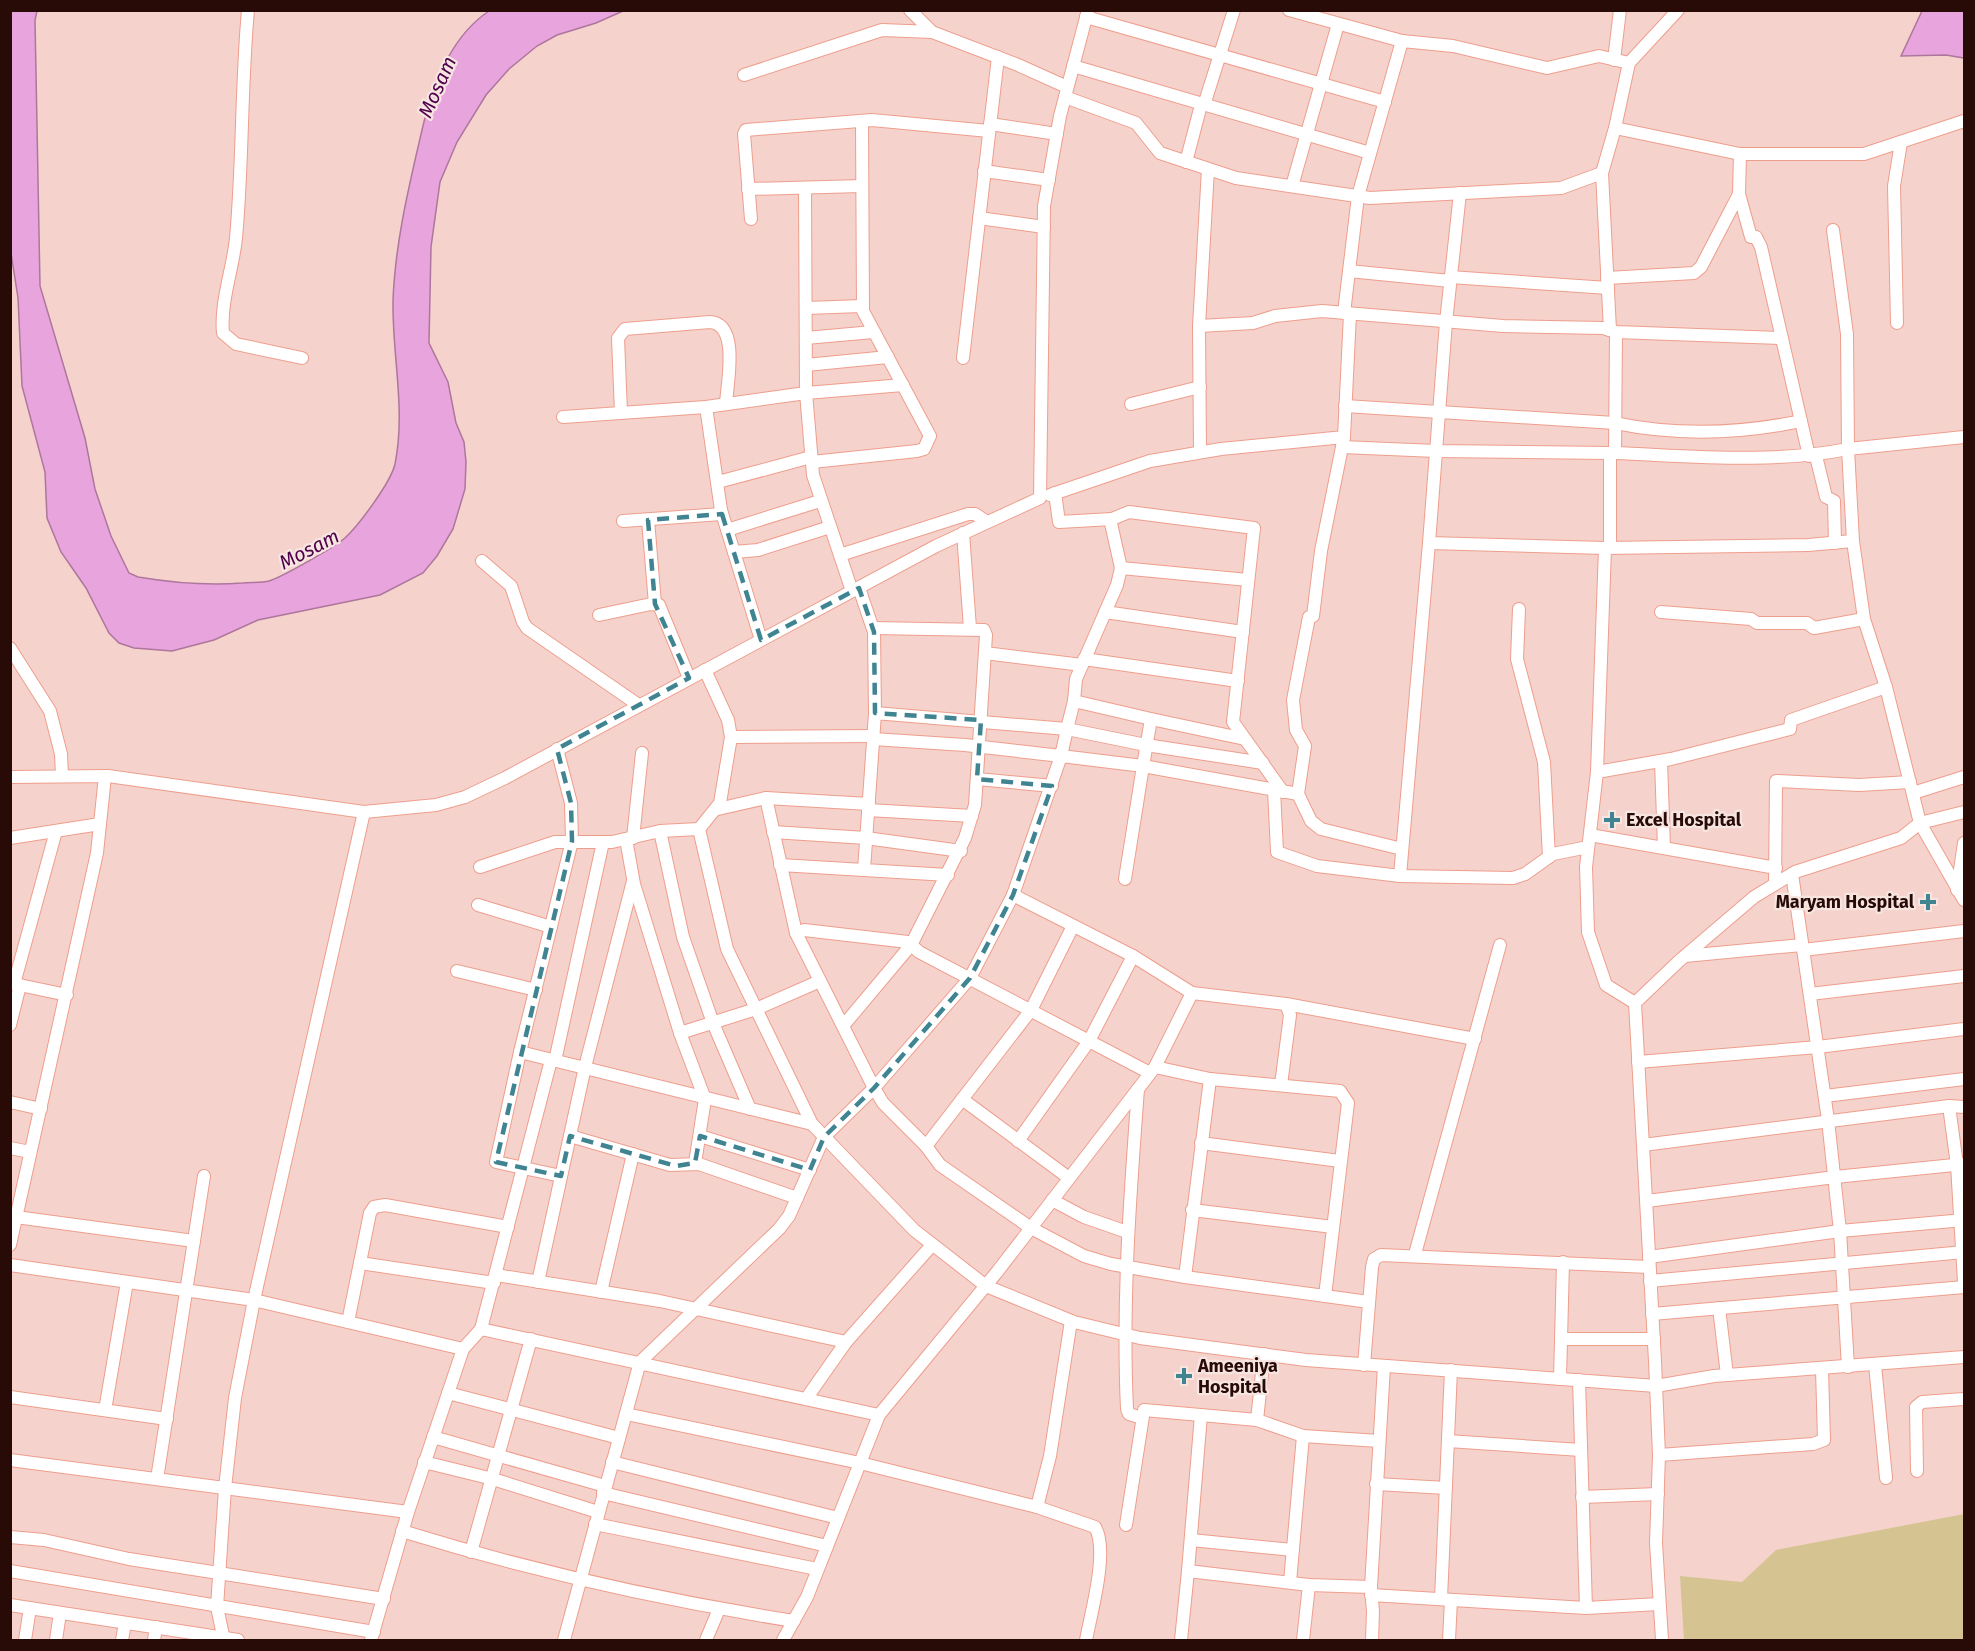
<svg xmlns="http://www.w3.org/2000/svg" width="1975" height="1651" font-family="'Fira Sans',sans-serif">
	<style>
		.green { fill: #d5c492 }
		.water { fill: #e7a4dd; stroke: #ae769c; stroke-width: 1.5 }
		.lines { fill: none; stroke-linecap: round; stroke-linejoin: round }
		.minor-casing { stroke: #ee9e8d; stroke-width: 14 }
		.minor { stroke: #fff; stroke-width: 12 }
		.marked { fill: none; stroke: #408492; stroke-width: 4.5; stroke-dasharray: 12 8; stroke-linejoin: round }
		.poi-dot { fill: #408492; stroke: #f6e5e1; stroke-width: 2 }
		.labels { text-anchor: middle; stroke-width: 4.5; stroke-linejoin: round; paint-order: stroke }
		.poi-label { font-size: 18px; font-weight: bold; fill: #280b06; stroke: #f6e5e1; text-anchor: start }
		.water-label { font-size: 20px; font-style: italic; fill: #50004a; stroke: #f6e5e1 }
	</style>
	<rect width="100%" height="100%" fill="#f5d3cc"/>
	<polygon class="green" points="1964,1514 1964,1640 1684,1640 1680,1576 1742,1582 1776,1550"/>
	<g class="water">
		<path d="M 10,11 L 37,11 L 35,20 L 40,286 L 85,438 L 95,489 L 111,536 L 129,573 L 138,577 C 174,583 206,586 242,583 C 251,582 261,583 269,581 C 282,577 335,547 345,538 C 359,525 391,482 395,464 C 406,409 392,355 393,301 C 395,243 409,186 422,130 C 432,86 450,37 489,11 L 623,11 L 596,23 L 557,35 L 537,46 L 509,69 L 486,95 L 457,142 L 440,182 L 431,247 L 429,343 L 448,382 L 456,423 L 464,442 L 466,462 L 465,489 L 453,529 L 437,556 L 423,573 L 380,595 L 258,620 L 214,640 L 172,651 L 134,648 L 119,643 L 109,633 L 86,588 L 61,552 L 47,518 L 45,472 L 22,386 L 18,298 L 11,253 Z"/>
		<polygon points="1922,11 1964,11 1964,58 1946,55 1901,56"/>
	</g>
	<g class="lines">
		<defs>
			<g id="minor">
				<path d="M 248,10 C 241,86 243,162 236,238 C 233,269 220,302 223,333 L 236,344 L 302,358"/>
				<polyline points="910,10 932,32 1018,65 1067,87"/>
				<polyline points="1289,10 1402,41"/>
				<polyline points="1086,17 1385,102"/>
				<polyline points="1614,60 1620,10"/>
				<polyline points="1073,66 1370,153"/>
				<polyline points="744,75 882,30 932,32"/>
				<polyline points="1065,97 1136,123 1160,153 1236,178 1370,198 1561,188 1602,173 1615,128 1629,63 1678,10"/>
				<polyline points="990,124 1057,134"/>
				<polyline points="1615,128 1740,154 1864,154 1964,121"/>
				<polyline points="1740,154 1739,194 1751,237 1756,237 1761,247 1809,456"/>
				<polyline points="1186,162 1201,105 1204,105 1234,10"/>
				<polyline points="1208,169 1199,326 1253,323 1275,316 1322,311 1503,326 1603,328 1616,332 1782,338"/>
				<polyline points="984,171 1049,180"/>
				<polyline points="1602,173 1610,330"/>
				<polyline points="1292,186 1338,24"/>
				<polyline points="805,188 806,393 813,475 852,591"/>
				<polyline points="748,189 862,186"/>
				<polyline points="1460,193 1446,322 1429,543 1605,548"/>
				<polyline points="979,218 1044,227"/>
				<polyline points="751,219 744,134 746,130 872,120 989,131"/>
				<polyline points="1349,271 1450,281"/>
				<polyline points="1450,277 1608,288"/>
				<polyline points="1607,278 1694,273 1701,267 1739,194"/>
				<polyline points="806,308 862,306"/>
				<polyline points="1344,313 1358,196 1402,41 1453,46 1547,68 1599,56 1629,63"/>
				<polyline points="1897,323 1894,186 1901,142"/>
				<polyline points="1199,326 1200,452"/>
				<polyline points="806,338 873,332"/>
				<polyline points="963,358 998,57"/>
				<polyline points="806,365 888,357"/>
				<polyline points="1131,404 1200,387"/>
				<path d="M 1345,406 L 1615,423 C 1677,436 1739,434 1801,421"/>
				<polyline points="706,407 721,510 761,640"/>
				<path d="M 621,413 L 618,338 L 625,329 L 710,322 C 740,324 727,383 726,404"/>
				<polyline points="563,417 706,407 806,393 903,385"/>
				<polyline points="1342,447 1436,451 1610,453"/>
				<path d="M 1615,453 C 1692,456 1772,464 1848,449 L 1847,334 L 1833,230"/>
				<polyline points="1816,456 1826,497 1834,501 1835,543"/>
				<polyline points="812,462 917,451 924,449 930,436 863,311 862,121"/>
				<polyline points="718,482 811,457"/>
				<polyline points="1055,493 1059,522 1112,519 1129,512 1254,528 1233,722 1283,792"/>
				<polyline points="1050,495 1150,461 1221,449 1344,437 1350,314"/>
				<polyline points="648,520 655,604"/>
				<polyline points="623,521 722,514"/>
				<polyline points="727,530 820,501"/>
				<polyline points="963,533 970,628"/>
				<polyline points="1610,547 1610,453 1615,453 1616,332"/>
				<polyline points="734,552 758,550 830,527"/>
				<polyline points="840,555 968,514 975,514 987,522"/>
				<polyline points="482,561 511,586 523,622 527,628 637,704"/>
				<polyline points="1121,568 1248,580"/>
				<polyline points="859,588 874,632 875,713"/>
				<polyline points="1519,609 1517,659 1544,762 1549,857"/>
				<polyline points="1105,612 1243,632"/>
				<polyline points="1661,612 1751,619 1757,623 1807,623 1814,628 1864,619"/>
				<polyline points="599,615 651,604 659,605 689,678"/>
				<polyline points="10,648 50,711 61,754 62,776"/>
				<polyline points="985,653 1082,665"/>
				<polyline points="1084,659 1238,681"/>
				<polyline points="705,670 728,720 731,737 720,803 699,829 727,949 812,1124 914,1230 986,1286 1074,1322 1140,1338 1306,1360 1656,1386 1714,1376 1964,1357"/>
				<polyline points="1074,701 1076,679 1117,585 1121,568 1110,519"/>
				<polyline points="1151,719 1245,739"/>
				<polyline points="731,737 873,736"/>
				<polyline points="873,739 965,745 1061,756 1067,729 1146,745 1263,763"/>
				<polyline points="557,749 571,803 572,841 520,1052 496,1162 561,1176"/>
				<polyline points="1661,761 1664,848"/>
				<polyline points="1597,772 1671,759 1790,729 1791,720 1886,687"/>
				<polyline points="10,777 108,776 364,812 436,805 465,797 505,778 936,546 1040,498 1044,206 1060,116 1088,10"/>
				<polyline points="977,779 1052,786"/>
				<polyline points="1274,790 1277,852 1317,866 1400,876 1429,543"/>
				<polyline points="1913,793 1964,777"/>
				<polyline points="1298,794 1311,821 1321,829 1402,849"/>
				<polyline points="766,798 869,804"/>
				<polyline points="718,809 766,798 796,933"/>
				<polyline points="868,810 972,816"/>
				<polyline points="1964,812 1920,823 1964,900"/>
				<polyline points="660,831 683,937 713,1023 750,1109"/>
				<polyline points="773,832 866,838 961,851"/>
				<polyline points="1590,835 1776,868"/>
				<polyline points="10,838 100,824"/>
				<polyline points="633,838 642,753"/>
				<polyline points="626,839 634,884 680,1033 705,1099 695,1163"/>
				<polyline points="780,865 864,870"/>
				<polyline points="480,867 555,842 612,842 660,831 699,829"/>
				<polyline points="1792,874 1828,1120 1840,1231 1848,1367"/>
				<polyline points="948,875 864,870 875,713 1067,729 1074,701 1151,719 1143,766 1061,756 1013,895"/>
				<polyline points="1400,876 1513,878 1525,874 1553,854 1588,847"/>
				<polyline points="1125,879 1143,766 1298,794 1305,746 1296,730 1293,700 1309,617 1313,616 1321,551 1344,437"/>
				<polyline points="1775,884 1776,781 1859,785 1910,782"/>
				<polyline points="1957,890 1964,843"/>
				<polyline points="478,905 551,927"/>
				<polyline points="1803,950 1964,931"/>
				<polyline points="1685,956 1802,945"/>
				<polyline points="457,971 536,990"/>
				<polyline points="10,983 67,995"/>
				<polyline points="14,984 56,831"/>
				<polyline points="1192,993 1286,1004 1290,1015 1281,1085"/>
				<polyline points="1810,994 1964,976"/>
				<polyline points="1635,1003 1606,985 1588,932 1586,867 1597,772 1605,548 1808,545 1853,541"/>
				<polyline points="1286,1004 1475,1039"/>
				<polyline points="10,1025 20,985"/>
				<polyline points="843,1026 911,945 965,838 975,805 986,635 984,630 873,628"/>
				<polyline points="680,1033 756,1009 820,981"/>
				<polyline points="520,1052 812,1124"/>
				<polyline points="555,1061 603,842"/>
				<polyline points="1638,1062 1818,1047 1964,1029"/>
				<polyline points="1155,1067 1210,1079 1340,1091 1348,1103 1325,1296"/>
				<path d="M 1138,1089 C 1130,1196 1122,1302 1127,1409 L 1129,1414 L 1142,1418"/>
				<polyline points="1825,1096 1964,1079"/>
				<polyline points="962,1099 1069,1178"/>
				<polyline points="10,1102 41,1109"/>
				<polyline points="1949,1106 1957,1165 1964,1282"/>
				<polyline points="570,1136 670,1165 699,1164 797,1198"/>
				<polyline points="700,1136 810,1170"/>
				<polyline points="1018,1141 1089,1041 1133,956"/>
				<polyline points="1201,1143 1340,1161"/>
				<polyline points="1643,1145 1949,1106 1964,1107"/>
				<polyline points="926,1146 940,1165 1031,1228 1084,1256 1111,1264 1185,1277 1369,1302"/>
				<polyline points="10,1148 30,1152"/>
				<polyline points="1052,1200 1084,1217 1127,1232"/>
				<polyline points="1647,1201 1835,1177 1964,1164"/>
				<polyline points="1192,1210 1333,1227"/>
				<polyline points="16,1217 194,1241"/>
				<polyline points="10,1245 97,853 105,776"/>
				<polyline points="1415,1254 1500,945"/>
				<polyline points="1649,1257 1840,1231 1964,1220"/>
				<polyline points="360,1263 494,1283"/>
				<polyline points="10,1265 254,1300 463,1349"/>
				<polyline points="496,1275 660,1301 846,1342"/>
				<polyline points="1185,1277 1210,1079"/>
				<polyline points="1650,1281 1964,1252"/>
				<polyline points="538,1282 585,1067 633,881"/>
				<polyline points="601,1292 633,1154"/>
				<polyline points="1719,1308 1727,1375"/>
				<polyline points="1652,1314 1964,1287"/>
				<polyline points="348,1322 370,1213 374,1207 385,1205 508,1227"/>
				<polyline points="481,1329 551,1060"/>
				<polyline points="1561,1339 1654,1339"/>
				<polyline points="1364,1365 1372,1267 1374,1259 1381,1255 1649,1267"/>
				<polyline points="1875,1365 1886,1478"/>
				<polyline points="1560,1379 1563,1262"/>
				<polyline points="1579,1380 1586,1608"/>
				<polyline points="448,1393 619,1438"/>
				<polyline points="10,1397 167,1419"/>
				<polyline points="806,1399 846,1342 932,1245"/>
				<polyline points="105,1410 127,1282"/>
				<polyline points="626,1414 860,1463 1037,1507 1050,1456 1071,1321"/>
				<polyline points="1201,1415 1188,1571 1309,1585 1371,1587"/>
				<polyline points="1257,1420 1303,1436 1379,1441"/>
				<polyline points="433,1437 605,1486"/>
				<polyline points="1448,1441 1581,1450"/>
				<polyline points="1659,1455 1813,1444 1824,1440 1822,1369"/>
				<polyline points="10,1460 408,1512"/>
				<polyline points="424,1462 493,1479 598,1512"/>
				<polyline points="612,1462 838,1518"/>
				<polyline points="1917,1471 1916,1407 1922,1402 1964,1399"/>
				<polyline points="157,1479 204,1176"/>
				<polyline points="1376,1484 1446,1488"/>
				<polyline points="603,1493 827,1546"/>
				<polyline points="1582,1497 1658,1494"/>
				<path d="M 1037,1507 L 1095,1527 C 1109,1550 1091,1613 1086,1640"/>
				<polyline points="595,1524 817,1569"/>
				<polyline points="1126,1525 1144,1410 1257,1420 1264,1354"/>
				<path d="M 402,1531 C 531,1571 661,1600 794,1621"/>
				<polyline points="10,1537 44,1540 129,1559 384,1599"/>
				<polyline points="1191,1540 1293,1550"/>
				<polyline points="471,1552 531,1339"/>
				<polyline points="10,1571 374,1632"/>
				<polyline points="1290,1582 1303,1436"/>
				<polyline points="1371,1595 1586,1608 1659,1604"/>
				<polyline points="1441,1599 1451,1370"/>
				<polyline points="10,1605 238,1640"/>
				<polyline points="25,1640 30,1608"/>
				<polyline points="56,1640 60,1613"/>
				<polyline points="122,1640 125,1623"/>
				<polyline points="154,1640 156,1627"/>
				<polyline points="224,1640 217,1607 225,1488 235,1398 254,1300 364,812"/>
				<polyline points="371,1640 408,1512 463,1349 481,1329 879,1415"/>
				<polyline points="564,1640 640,1362 779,1229 789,1216 824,1137 874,1088 883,1103 926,1146 1031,1010 1073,926"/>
				<polyline points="706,1640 719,1609"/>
				<polyline points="783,1640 807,1597 879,1415 997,1272 1155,1067 1192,993 1133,956 1013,895 970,978 874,1088 796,933 804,930 908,942 919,952 1150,1073"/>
				<polyline points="1181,1640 1188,1571"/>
				<polyline points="1303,1640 1309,1585"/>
				<polyline points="1372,1640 1373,1612 1371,1587 1384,1366"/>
				<polyline points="1449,1640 1451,1600"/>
				<polyline points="1662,1640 1656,1543 1659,1455 1655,1361 1635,1003 1679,961 1754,897 1795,872 1901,838 1920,823 1886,687 1864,619 1853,541 1848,449 1964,437"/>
			</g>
		</defs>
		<use href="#minor" class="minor-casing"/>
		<use href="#minor" class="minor"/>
	</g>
	<path class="marked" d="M 722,514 L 761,640 L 859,588 L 874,632 L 875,713 L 981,720 L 977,779 L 1052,786 L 1013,895 L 970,978 L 874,1088 L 824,1137 L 810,1170 L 700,1136 L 695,1163 L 676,1166 L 570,1136 L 561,1176 L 496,1162 L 572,841 L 571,803 L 557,749 L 689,678 L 655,604 L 648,520 Z"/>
	<g class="poi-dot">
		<path d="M1609 811h6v6h6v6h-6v6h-6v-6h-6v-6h6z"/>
		<path d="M1925 893h6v6h6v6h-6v6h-6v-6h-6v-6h6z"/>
		<path d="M1181 1367h6v6h6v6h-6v6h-6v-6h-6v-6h6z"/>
	</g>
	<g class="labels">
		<g class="poi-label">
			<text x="1626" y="826">Excel Hospital</text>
			<text x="1914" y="908" text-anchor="end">Maryam Hospital</text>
			<text x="1198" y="1372">Ameeniya<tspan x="1198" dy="21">Hospital</tspan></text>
		</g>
		<g class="water-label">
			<text transform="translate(437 87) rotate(-66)" y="7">Mosam</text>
			<text transform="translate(309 549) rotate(-27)" y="7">Mosam</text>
		</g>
	</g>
	<rect width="1975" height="1651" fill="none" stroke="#280b06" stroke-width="24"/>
</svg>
